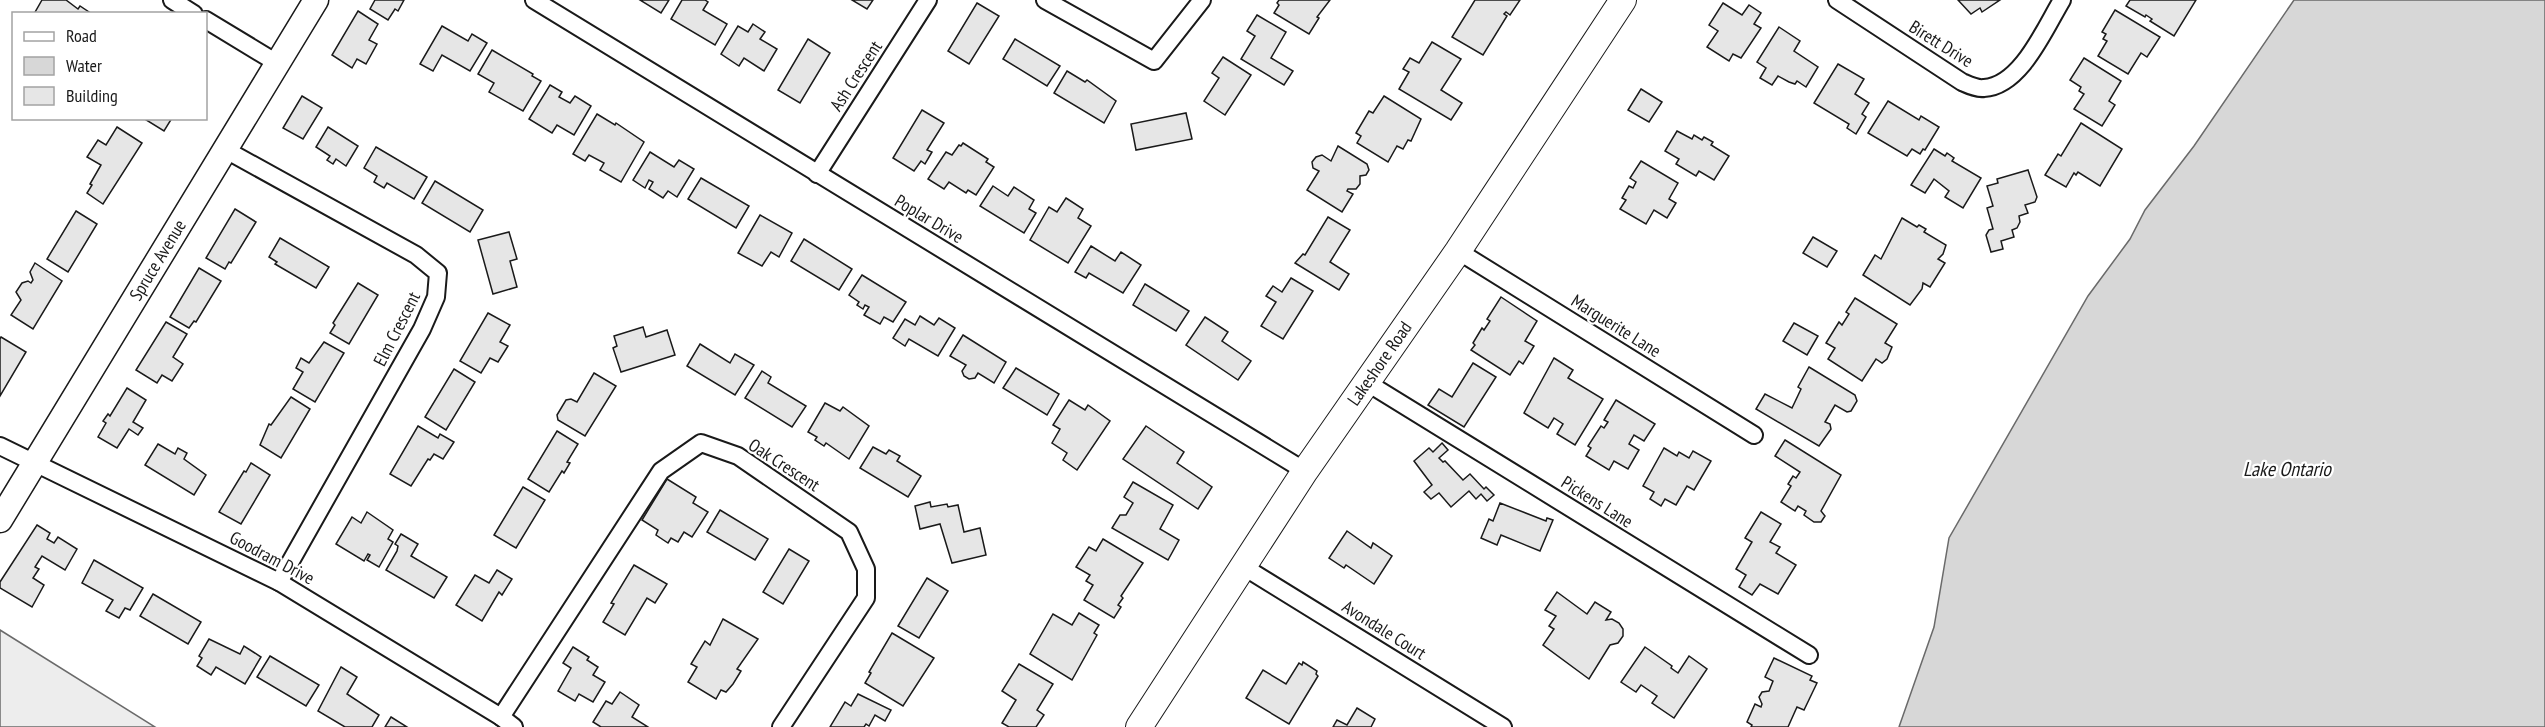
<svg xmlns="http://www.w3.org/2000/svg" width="2545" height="727" font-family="'PT Sans Narrow',sans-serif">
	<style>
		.built { fill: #ededed; stroke: #6a6a6a; stroke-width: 1.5 }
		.water { fill: #d7d7d7; stroke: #6a6a6a; stroke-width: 1.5 }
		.building { fill: #e6e6e6; stroke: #1a1a1a; stroke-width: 1.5 }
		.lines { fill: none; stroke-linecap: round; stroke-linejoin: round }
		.street-casing { stroke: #1a1a1a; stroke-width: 20 }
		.secondary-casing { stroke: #1a1a1a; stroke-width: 27 }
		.primary-casing { stroke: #1a1a1a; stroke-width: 28 }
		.street { stroke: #fff; stroke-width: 16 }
		.secondary { stroke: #fff; stroke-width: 24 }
		.primary { stroke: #fff; stroke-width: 26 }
		.labels { text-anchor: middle; stroke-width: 4.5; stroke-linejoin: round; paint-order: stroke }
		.street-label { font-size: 18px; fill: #1a1a1a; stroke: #fff }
		.water-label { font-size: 20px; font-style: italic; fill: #1a1a1a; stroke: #fff }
	</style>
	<rect width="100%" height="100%" fill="#fff"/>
	<polygon class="built" points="0,630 155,727 0,727"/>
	<polygon class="water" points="2294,0 2545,0 2545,727 1899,727 1934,627 1949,538 2088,296 2130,239 2145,210 2194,146"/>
	<g class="building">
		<polygon points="42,0 66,0 78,9 80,6 92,14 34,14"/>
		<polygon points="375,0 404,0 398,11 395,9 388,20 370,9"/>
		<polygon points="640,0 669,0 661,13"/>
		<polygon points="682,0 705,0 708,2 703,10 727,24 715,45 671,19"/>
		<polygon points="852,0 873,0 867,9"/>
		<polygon points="1279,0 1330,0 1317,17 1319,18 1309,34 1274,13 1279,5 1277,3"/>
		<polygon points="1475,0 1520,0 1510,15 1506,12 1504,14 1507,16 1483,55 1452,37"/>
		<polygon points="1958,0 2000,0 1982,12 1980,8 1971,14"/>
		<polygon points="2130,0 2196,0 2174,36 2150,21 2152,19 2146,15 2145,17 2126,6"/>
		<polygon points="977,3 999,16 969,64 948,51"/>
		<polygon points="1723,3 1742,15 1749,5 1761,13 1754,24 1761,28 1741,58 1733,54 1729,61 1707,47 1718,31 1709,25"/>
		<polygon points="2115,10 2160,37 2147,57 2141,53 2128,74 2098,56 2107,41 2103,39 2106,34 2102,32"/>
		<polygon points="358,11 378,24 369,40 377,44 366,64 357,59 352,68 332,55"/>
		<polygon points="1257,15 1286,32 1271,58 1293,71 1284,85 1241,59 1255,36 1247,31"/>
		<polygon points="753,24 765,32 760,39 777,49 764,71 744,58 739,66 721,54 738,26 748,32"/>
		<polygon points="442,26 468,41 472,34 487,43 470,71 442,55 433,71 420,64"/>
		<polygon points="1779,27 1800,41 1794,51 1818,67 1806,87 1797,81 1795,84 1789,82 1778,76 1772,85 1760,78 1766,68 1757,62"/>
		<polygon points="808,39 830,53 800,103 778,90"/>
		<polygon points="1015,39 1060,66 1047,86 1003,59"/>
		<polygon points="1432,42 1461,59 1441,90 1462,103 1451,120 1399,89 1409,72 1403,69 1410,58 1419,63"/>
		<polygon points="492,50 533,74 532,76 541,81 523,111 489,92 494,83 478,74"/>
		<polygon points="1223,57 1251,75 1225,115 1204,101 1219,78 1212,73"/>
		<polygon points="2084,58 2121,81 2109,101 2115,105 2102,126 2074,109 2084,94 2079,91 2081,87 2070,80"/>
		<polygon points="1838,64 1864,79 1855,94 1869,103 1862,114 1866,117 1856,134 1847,128 1849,124 1814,103"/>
		<polygon points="1067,71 1085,82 1087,80 1116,101 1104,123 1054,93"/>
		<polygon points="550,85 562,92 559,97 570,103 575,96 591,106 574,135 557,125 552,133 529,119"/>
		<polygon points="1641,89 1662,102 1649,122 1628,110"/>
		<polygon points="302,96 322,108 303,139 283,128"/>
		<polygon points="1384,96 1421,119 1411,141 1408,140 1403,149 1397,146 1388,162 1357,143 1361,136 1356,133 1369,111 1373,113"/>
		<polygon points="1888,101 1919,120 1921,116 1939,127 1925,150 1923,149 1920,154 1912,149 1907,156 1868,133"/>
		<polygon points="922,110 944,123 927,150 932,152 925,164 921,161 914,171 893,158"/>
		<polygon points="1186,113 1192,139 1136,150 1131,124"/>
		<polygon points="597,114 615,125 616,123 644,142 621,182 600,170 604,163 589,155 585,161 573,154"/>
		<polygon points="143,118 172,118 164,131"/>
		<polygon points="2081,123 2122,149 2100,186 2078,172 2076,175 2074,173 2066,187 2045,175 2058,154 2061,156"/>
		<polygon points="117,127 142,143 103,204 87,193 92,185 90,184 101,165 87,157 98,140 106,145"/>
		<polygon points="328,127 358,146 346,166 336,159 333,164 327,160 330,156 316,147"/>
		<polygon points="1677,131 1692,139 1694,135 1702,140 1704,137 1713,142 1711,145 1729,156 1714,180 1699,171 1696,176 1676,164 1679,159 1665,151"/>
		<polygon points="963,143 988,159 986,162 994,167 976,195 968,190 966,193 949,182 944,189 928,179 946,152 952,155 959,145 961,146"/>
		<polygon points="1338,146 1367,164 1369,170 1366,175 1360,176 1360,184 1356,189 1348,189 1347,191 1353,194 1342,212 1307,190 1319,171 1313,168 1312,162 1316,157 1322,155 1331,161"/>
		<polygon points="376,147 427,177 414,199 387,183 384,188 374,182 377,176 364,168"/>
		<polygon points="1934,149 1945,156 1947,153 1954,158 1952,161 1981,178 1963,208 1945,197 1949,191 1934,179 1925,193 1911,185"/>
		<polygon points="650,152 674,167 679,160 694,169 677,197 668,191 663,198 649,189 653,182 649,180 645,188 633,180"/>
		<polygon points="1641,161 1678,183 1669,199 1676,203 1667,218 1654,210 1646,224 1620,209 1626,200 1622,198 1629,186 1633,188 1636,182 1630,178"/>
		<polygon points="2028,170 2037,197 2035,202 2025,205 2028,213 2019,216 2020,222 2017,228 2012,230 2014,237 2001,241 2003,249 1991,252 1986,235 1989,230 1993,229 1987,208 1993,206 1987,186 1998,183 1997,179"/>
		<polygon points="701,178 749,206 736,228 688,199"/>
		<polygon points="435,181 483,210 470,232 422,203"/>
		<polygon points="993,186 1008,196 1014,187 1034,200 1029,209 1036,213 1024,233 980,206"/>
		<polygon points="1066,198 1083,209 1078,218 1091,226 1068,263 1030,240 1049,207 1057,212"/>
		<polygon points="235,209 256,222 231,263 229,262 225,269 206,258"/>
		<polygon points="76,211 97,224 68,272 47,259"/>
		<polygon points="760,215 792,233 779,257 771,252 762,266 738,253"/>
		<polygon points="1328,217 1350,230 1330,262 1349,274 1339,290 1295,263 1303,254 1305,255"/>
		<polygon points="1902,218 1917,227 1919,225 1926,229 1924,232 1946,245 1943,254 1938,259 1945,263 1930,287 1923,283 1922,289 1910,305 1863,275 1875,255 1881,259"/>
		<polygon points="509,232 517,259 510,261 517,287 493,294 478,240"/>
		<polygon points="1813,237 1837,251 1827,267 1803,253"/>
		<polygon points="280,238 329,267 316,288 275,264 277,262 269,257"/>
		<polygon points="804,239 852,269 839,290 791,261"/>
		<polygon points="1091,246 1115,261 1121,252 1141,265 1123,293 1089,273 1086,278 1075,272"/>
		<polygon points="35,263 62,281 33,329 11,315 21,300 16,292 22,283 28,281 31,283 33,280 30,272"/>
		<polygon points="199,268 221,281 196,322 194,321 189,328 170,317"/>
		<polygon points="862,275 906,302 893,322 884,317 880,324 864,315 869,307 865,305 863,309 857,305 859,302 849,295"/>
		<polygon points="1291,278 1313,291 1283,339 1261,326 1276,302 1266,296 1273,286 1282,292"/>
		<polygon points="358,283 378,295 349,344 330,333 335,325 333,323"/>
		<polygon points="1145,284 1189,311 1176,331 1133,305"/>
		<polygon points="1501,297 1537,321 1525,341 1534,346 1523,364 1519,361 1510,375 1471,350 1475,345 1473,343 1482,328 1484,330 1490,321 1487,319"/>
		<polygon points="1855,298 1897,324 1885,343 1892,347 1887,359 1882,363 1876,359 1862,381 1828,359 1835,348 1826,343 1839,322 1842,325 1849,314 1846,312"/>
		<polygon points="488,313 510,325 500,342 508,346 498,362 490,358 481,373 460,361"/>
		<polygon points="920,316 934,325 939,318 955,328 938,356 909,339 905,346 893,338 905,319 915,325"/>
		<polygon points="1205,317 1228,332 1222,341 1251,361 1238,380 1186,345"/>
		<polygon points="166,322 187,334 173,357 183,364 172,381 162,375 157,383 136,370"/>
		<polygon points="1794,323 1818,336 1807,355 1783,341"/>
		<polygon points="643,327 646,337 667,330 675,355 621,372 613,348 617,346 614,336"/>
		<polygon points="963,335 1006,362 994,383 978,373 975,378 969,379 964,376 962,371 966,365 950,356"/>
		<polygon points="1,337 26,352 0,396 0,339"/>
		<polygon points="324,342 344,353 315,402 293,389 303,372 296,368 301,358 309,363"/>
		<polygon points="700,344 730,363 735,354 754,365 735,395 687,366"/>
		<polygon points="1554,358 1573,370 1568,378 1603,399 1575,445 1557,434 1563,424 1554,418 1548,428 1524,413"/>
		<polygon points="1473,363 1496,377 1464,427 1428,405 1439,389 1452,397"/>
		<polygon points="1809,367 1855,395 1857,401 1851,411 1847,412 1835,405 1825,422 1830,424 1831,429 1819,446 1756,409 1765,394 1792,408 1801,389 1798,387"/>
		<polygon points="1016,368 1059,394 1047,415 1003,388"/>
		<polygon points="454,369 475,382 446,430 425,417"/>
		<polygon points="762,371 771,377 768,383 806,406 792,427 745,398"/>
		<polygon points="594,373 616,386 585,436 558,420 557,415 566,400 571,399 577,402"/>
		<polygon points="127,388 146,400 133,422 143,428 138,435 129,429 117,448 98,437 106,423 103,421 108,414 110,416"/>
		<polygon points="291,397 310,409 281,458 260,445 269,424 271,425"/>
		<polygon points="1069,400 1085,410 1088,405 1110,421 1077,470 1063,460 1067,453 1052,443 1060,429 1053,425"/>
		<polygon points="1616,400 1655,424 1644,441 1634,435 1629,444 1639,450 1628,469 1614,461 1609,470 1586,456 1591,448 1588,446 1601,426 1604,428 1608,422 1604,420"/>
		<polygon points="825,403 840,411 843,407 869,426 849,459 826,443 824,446 815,440 817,437 808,432"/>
		<polygon points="418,426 438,438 440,434 454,442 443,459 434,454 430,460 428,459 411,486 390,474"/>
		<polygon points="1146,426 1184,452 1177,463 1212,487 1198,509 1123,459"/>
		<polygon points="557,431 578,444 567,462 570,463 564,473 562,471 549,492 528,479"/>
		<polygon points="1785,440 1841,475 1821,511 1825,516 1821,522 1814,522 1804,515 1806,511 1798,506 1795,511 1781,502 1791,486 1788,484 1793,476 1796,478 1800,472 1775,456"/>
		<polygon points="1442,443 1448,450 1439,458 1443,462 1445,461 1463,480 1470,474 1484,489 1486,487 1494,495 1487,501 1481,494 1476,499 1469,491 1451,507 1439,493 1431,499 1424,492 1432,485 1414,461 1429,448 1433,452"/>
		<polygon points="158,444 175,454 178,448 187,453 184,459 206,475 194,495 145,465"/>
		<polygon points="873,447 886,454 889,450 900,456 897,461 921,476 908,497 860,468"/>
		<polygon points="1664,448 1677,456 1679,452 1689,458 1693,451 1711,461 1694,490 1687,486 1676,505 1665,499 1661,506 1650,499 1654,492 1643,486"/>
		<polygon points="251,463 270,475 241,524 219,512 244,471 246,472"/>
		<polygon points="667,479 696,497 693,503 708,512 692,537 684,532 678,542 671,538 668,543 656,535 658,530 642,520"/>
		<polygon points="1133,482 1173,505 1160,529 1179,540 1168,560 1112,528 1120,515 1126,515 1133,503 1124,497"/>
		<polygon points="523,487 545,500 516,548 494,535"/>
		<polygon points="930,502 931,507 947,504 948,507 958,505 964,532 980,528 986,555 952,563 940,524 920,529 915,506"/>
		<polygon points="1500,503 1546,521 1547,518 1553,520 1540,551 1501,535 1497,545 1481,538 1489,519 1493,521"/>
		<polygon points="720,510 768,539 755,560 707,532"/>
		<polygon points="367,512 393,530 388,539 393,542 379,567 367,560 370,555 368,554 364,561 336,544 352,517 361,523"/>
		<polygon points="1761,512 1781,524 1770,542 1780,547 1776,553 1796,565 1778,594 1760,584 1752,595 1739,587 1746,575 1736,569 1752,542 1745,538"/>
		<polygon points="37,525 50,533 47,539 54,543 58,537 77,549 65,570 42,556 35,567 39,569 33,578 44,585 32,607 0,588 0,582"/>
		<polygon points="1347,531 1371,548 1373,543 1392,556 1374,584 1346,565 1344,568 1329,558"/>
		<polygon points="401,534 418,544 411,556 447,577 434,598 386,570 397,551 398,546 395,544"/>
		<polygon points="1103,539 1143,563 1121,596 1123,598 1118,605 1121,607 1114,618 1084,600 1093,585 1086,581 1090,575 1076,567 1089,547 1096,551"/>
		<polygon points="789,549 809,561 783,604 763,592"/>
		<polygon points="94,560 143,588 130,610 125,608 119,618 106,611 113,600 82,583"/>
		<polygon points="634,565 667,584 655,603 647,598 625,635 603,622 614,604 611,603"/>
		<polygon points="497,570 512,579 502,595 499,592 482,621 456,605 475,575 489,583"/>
		<polygon points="927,578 948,591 919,638 898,626"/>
		<polygon points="1557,592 1587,614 1595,602 1611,612 1606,620 1612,619 1619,623 1623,629 1623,636 1618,643 1610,645 1589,679 1543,645 1554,629 1549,626 1556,616 1545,610"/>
		<polygon points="153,594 201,622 188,644 140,616"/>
		<polygon points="1079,613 1099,625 1094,633 1097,635 1072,680 1030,654 1053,614 1072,625"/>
		<polygon points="723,619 758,639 737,669 741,671 733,684 726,692 721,690 716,699 688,682 697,667 691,664 705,641 710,645"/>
		<polygon points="892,633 934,658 903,706 865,683 871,673 869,672"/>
		<polygon points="209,639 240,654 244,646 261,657 245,684 216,667 211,675 197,666 202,658 199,656"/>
		<polygon points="573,647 589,657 587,660 598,667 593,675 605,682 593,702 579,694 575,701 558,691 571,668 563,663"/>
		<polygon points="1645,647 1672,666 1671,668 1678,673 1689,656 1707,669 1674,718 1652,703 1657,696 1641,685 1636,692 1621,682"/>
		<polygon points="270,656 319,685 306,706 257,677"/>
		<polygon points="1774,658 1812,676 1810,680 1817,683 1804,710 1797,707 1788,727 1751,727 1752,725 1747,722 1755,704 1761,707 1762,704 1759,697 1762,692 1769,691 1773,681 1765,677"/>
		<polygon points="1303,662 1317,671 1316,674 1318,676 1289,724 1246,698 1263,670 1286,684 1299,663 1302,665"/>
		<polygon points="1019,664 1053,684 1037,710 1044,715 1036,727 1009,727 1002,723 1016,700 1002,691"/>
		<polygon points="341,667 357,677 347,694 379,715 372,727 345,727 318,711"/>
		<polygon points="620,692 639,705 632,717 648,727 601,727 593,722 606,701 612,704"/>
		<polygon points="858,694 891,710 885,721 875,715 869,726 866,724 864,727 830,727 845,702 851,706"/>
		<polygon points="1357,708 1375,719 1371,727 1333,727 1337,720 1347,725"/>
		<polygon points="391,717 407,727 385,727"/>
	</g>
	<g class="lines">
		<defs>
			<g id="street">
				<polyline points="172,0 194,14"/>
				<polyline points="534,0 1305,471"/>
				<polyline points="1045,0 1154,61 1202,0"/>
				<path d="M 1837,0 L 1962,82 C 1969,85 1977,89 1984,88 C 2021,86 2045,28 2062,0"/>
				<polyline points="206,20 277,63"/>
				<polyline points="226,150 416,255 438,273 436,297 422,329 279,582"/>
				<polyline points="817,174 928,0"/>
				<polyline points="1458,251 1754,435"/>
				<polyline points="1366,382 1809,655"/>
				<polyline points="0,446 279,582 501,717 514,727"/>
				<polyline points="1244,567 1503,727"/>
				<polyline points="501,717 661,471 701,443 738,456 849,532 866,569 866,598 781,727"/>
			</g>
			<g id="secondary">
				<path id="s1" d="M 0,520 L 316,0"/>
			</g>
			<g id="primary">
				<path id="s2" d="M 1139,727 L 1305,471 L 1458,251 L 1623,0"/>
			</g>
		</defs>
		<use href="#street" class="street-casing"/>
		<use href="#secondary" class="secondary-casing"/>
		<use href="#primary" class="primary-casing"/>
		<use href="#street" class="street"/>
		<use href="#secondary" class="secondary"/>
		<use href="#primary" class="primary"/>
	</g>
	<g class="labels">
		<g class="street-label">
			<text transform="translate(1941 44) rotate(32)" y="6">Birett Drive</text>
			<text transform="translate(856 76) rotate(-57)" y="6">Ash Crescent</text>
			<text transform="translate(929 219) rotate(31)" y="6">Poplar Drive</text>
			<text dy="6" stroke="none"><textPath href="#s1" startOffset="304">Spruce Avenue</textPath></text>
			<text transform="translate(1616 326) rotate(32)" y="6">Marguerite Lane</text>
			<text transform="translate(397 329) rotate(-63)" y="6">Elm Crescent</text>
			<text dy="6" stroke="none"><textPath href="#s2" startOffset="436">Lakeshore Road</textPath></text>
			<text transform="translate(784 465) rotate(33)" y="6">Oak Crescent</text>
			<text transform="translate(1597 502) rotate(32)" y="6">Pickens Lane</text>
			<text transform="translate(272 558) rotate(28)" y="6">Goodram Drive</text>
			<text transform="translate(1384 630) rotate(32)" y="6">Avondale Court</text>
		</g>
		<g class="water-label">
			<text x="2287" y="476">Lake Ontario</text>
		</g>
	</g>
	<rect x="12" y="12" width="195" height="108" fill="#ffffff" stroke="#a3a3a3" stroke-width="1.5"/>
	<rect x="24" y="32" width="30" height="9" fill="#ffffff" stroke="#a3a3a3" stroke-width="1.5"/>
	<text x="66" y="42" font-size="18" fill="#1a1a1a">Road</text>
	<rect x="24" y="57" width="30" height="18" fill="#d7d7d7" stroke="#a3a3a3" stroke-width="1.5"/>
	<text x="66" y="72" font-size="18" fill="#1a1a1a">Water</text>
	<rect x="24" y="87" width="30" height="18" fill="#e6e6e6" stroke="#a3a3a3" stroke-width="1.5"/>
	<text x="66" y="102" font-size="18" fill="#1a1a1a">Building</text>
</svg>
